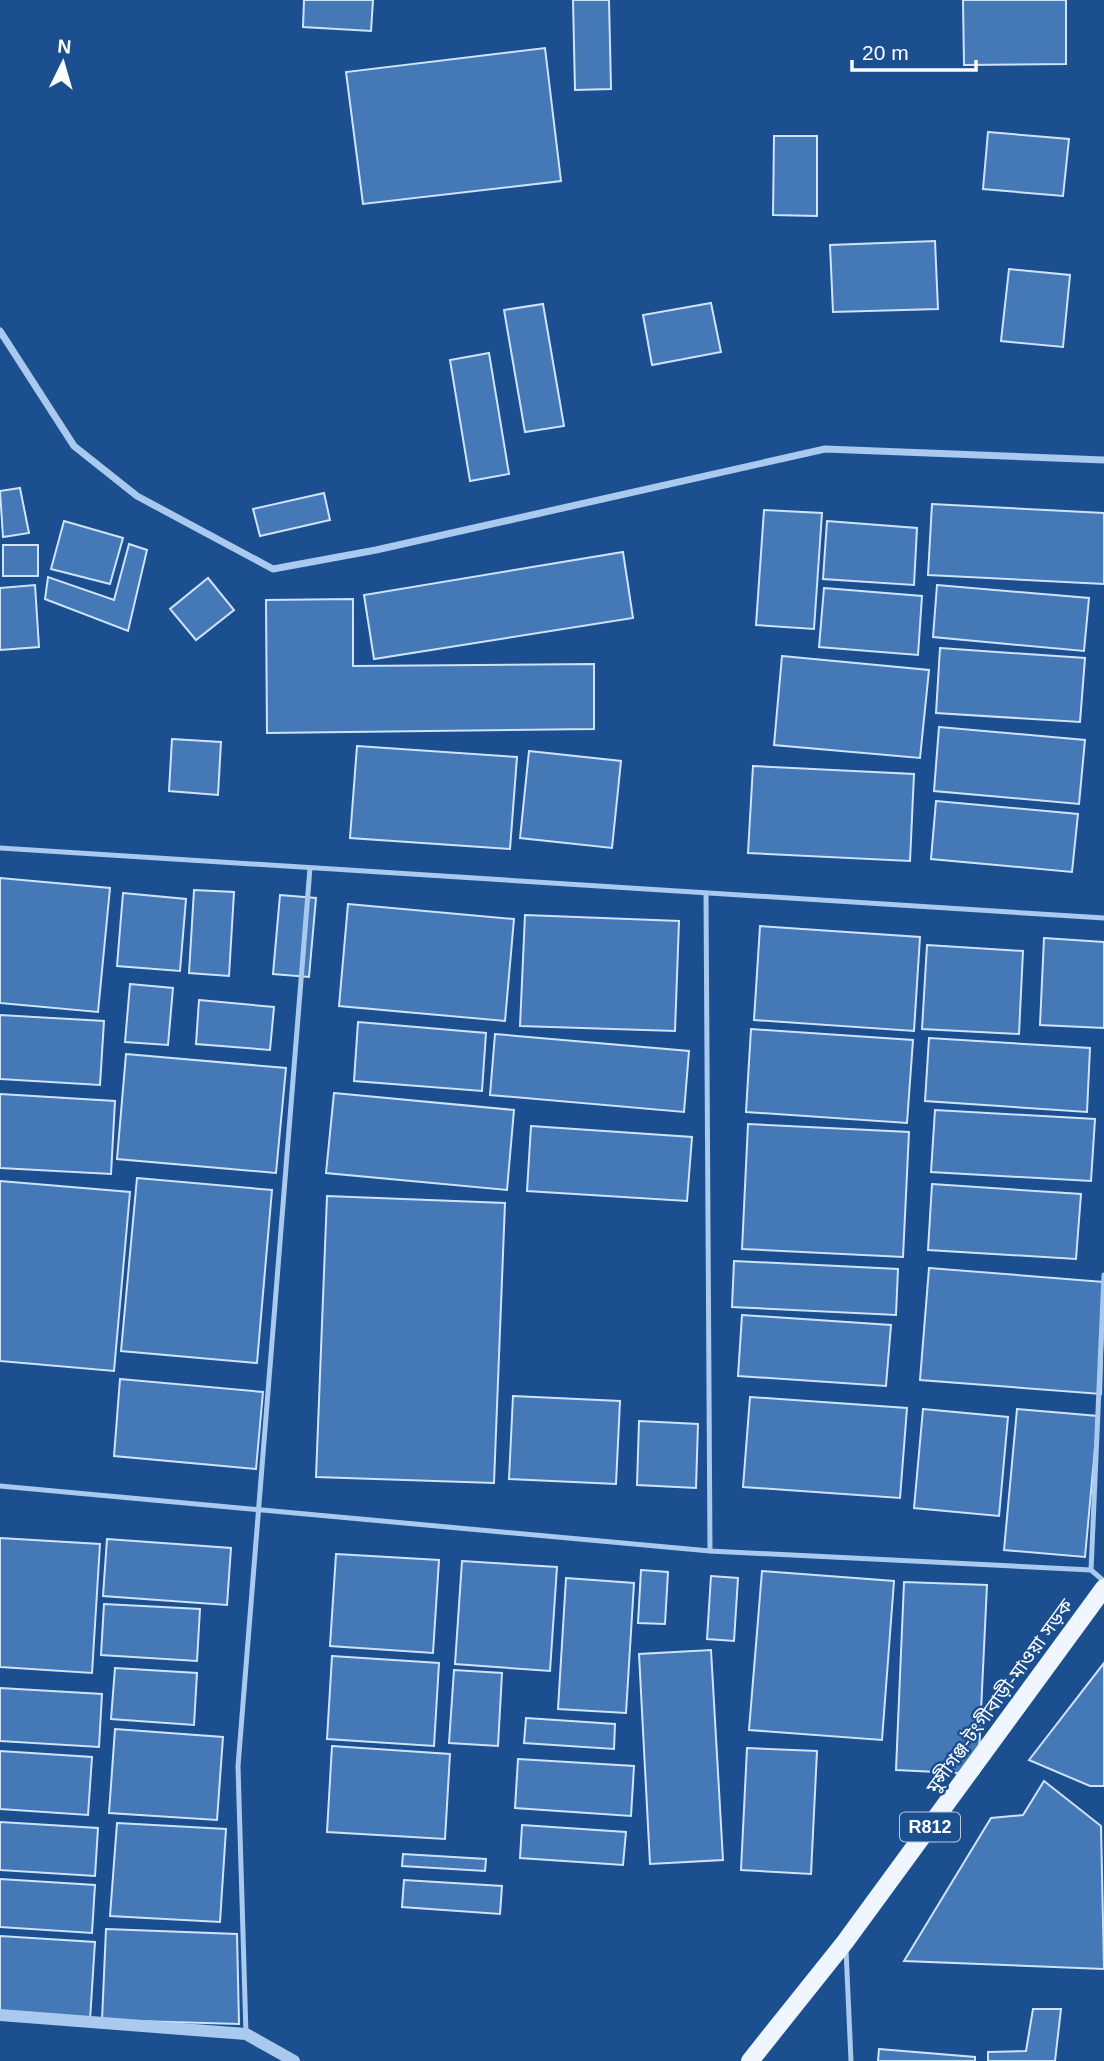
<svg xmlns="http://www.w3.org/2000/svg" width="1104" height="2061" font-family="Helvetica,'Noto Sans Bengali',sans-serif">
	<style>
		.building { fill: #4478b7; stroke: #cfe3fa; stroke-width: 2 }
		.lines { fill: none; stroke-linecap: round; stroke-linejoin: round }
		.service { stroke: #a9c9ee; stroke-width: 5 }
		.minor { stroke: #a9c9ee; stroke-width: 7 }
		.tertiary { stroke: #a9c9ee; stroke-width: 12 }
		.primary { stroke: #f0f6ff; stroke-width: 18 }
		.labels { text-anchor: middle; stroke-width: 5; stroke-linejoin: round; paint-order: stroke }
		.shield { fill: #1b4f8f; stroke: #bbcadd; stroke-width: 2 }
		.shield-label { font-size: 18px; font-weight: bold; fill: #fff }
		.street-label { font-size: 19px; fill: #fff; stroke: #1b4f8f }
	</style>
	<rect width="100%" height="100%" fill="#1b4f8f"/>
	<g class="building">
		<polygon points="304,0 373,0 371,31 303,27"/>
		<polygon points="573,0 609,0 611,89 575,90"/>
		<polygon points="963,0 1066,0 1066,64 964,65"/>
		<polygon points="545,48 561,181 363,204 346,72"/>
		<polygon points="988,132 1069,139 1063,196 983,189"/>
		<polygon points="774,136 817,136 817,216 773,215"/>
		<polygon points="935,241 938,309 833,312 830,245"/>
		<polygon points="1009,269 1070,275 1063,347 1001,341"/>
		<polygon points="711,303 721,352 652,365 643,315"/>
		<polygon points="543,304 564,426 525,432 504,310"/>
		<polygon points="489,353 509,474 470,481 450,360"/>
		<polygon points="20,488 29,533 3,537 0,491"/>
		<polygon points="324,493 330,520 260,536 253,509"/>
		<polygon points="932,504 1104,513 1104,584 928,575"/>
		<polygon points="764,510 822,513 814,629 756,625"/>
		<polygon points="64,521 123,538 110,584 51,569"/>
		<polygon points="827,521 917,528 914,585 823,579"/>
		<polygon points="129,544 147,550 128,631 45,599 48,577 114,600"/>
		<rect x="3" y="545" width="35" height="31"/>
		<polygon points="623,552 633,618 374,659 364,595"/>
		<polygon points="208,578 234,610 196,640 170,609"/>
		<polygon points="35,585 39,647 0,650 0,588"/>
		<polygon points="937,585 1089,598 1084,651 933,637"/>
		<polygon points="824,588 922,596 918,655 819,647"/>
		<polygon points="353,599 353,666 594,664 594,729 267,733 266,600"/>
		<polygon points="940,648 1085,658 1080,722 936,713"/>
		<polygon points="782,656 929,670 920,758 774,745"/>
		<polygon points="939,727 1085,740 1079,804 934,791"/>
		<polygon points="172,739 221,742 218,795 169,791"/>
		<polygon points="357,746 517,757 510,849 350,838"/>
		<polygon points="529,751 621,761 612,848 520,838"/>
		<polygon points="753,766 914,774 910,861 748,853"/>
		<polygon points="936,801 1078,814 1072,872 931,859"/>
		<polygon points="0,878 110,888 98,1012 0,1003"/>
		<polygon points="194,890 234,892 229,976 189,973"/>
		<polygon points="123,893 186,899 180,971 117,966"/>
		<polygon points="280,895 316,898 309,977 273,974"/>
		<polygon points="348,904 514,919 505,1021 339,1006"/>
		<polygon points="525,915 679,921 675,1031 520,1026"/>
		<polygon points="760,926 920,937 914,1031 754,1020"/>
		<polygon points="1044,938 1104,942 1104,1028 1040,1025"/>
		<polygon points="927,945 1023,951 1019,1034 922,1029"/>
		<polygon points="130,984 173,988 168,1045 125,1042"/>
		<polygon points="199,1000 274,1007 270,1050 196,1044"/>
		<polygon points="0,1015 104,1021 100,1085 0,1079"/>
		<polygon points="358,1022 486,1033 482,1091 354,1081"/>
		<polygon points="751,1029 913,1040 907,1123 746,1112"/>
		<polygon points="495,1034 689,1051 684,1112 490,1095"/>
		<polygon points="929,1038 1090,1048 1087,1112 925,1101"/>
		<polygon points="126,1054 286,1068 276,1173 117,1159"/>
		<polygon points="334,1093 514,1110 507,1190 326,1173"/>
		<polygon points="0,1094 115,1101 111,1174 0,1168"/>
		<polygon points="935,1110 1095,1119 1091,1181 931,1172"/>
		<polygon points="748,1124 909,1132 903,1257 742,1249"/>
		<polygon points="531,1126 692,1137 687,1201 527,1191"/>
		<polygon points="137,1178 272,1190 257,1363 121,1351"/>
		<polygon points="0,1181 130,1192 114,1371 0,1361"/>
		<polygon points="932,1184 1081,1194 1076,1259 928,1250"/>
		<polygon points="327,1196 505,1203 494,1483 316,1477"/>
		<polygon points="734,1261 898,1269 896,1315 732,1307"/>
		<polygon points="929,1268 1104,1282 1101,1394 920,1380"/>
		<polygon points="742,1315 891,1325 886,1386 738,1376"/>
		<polygon points="120,1379 263,1392 256,1469 114,1456"/>
		<polygon points="513,1396 620,1401 616,1484 509,1479"/>
		<polygon points="750,1397 907,1408 900,1498 743,1487"/>
		<polygon points="923,1409 1008,1417 999,1516 914,1508"/>
		<polygon points="1017,1409 1098,1416 1085,1557 1004,1550"/>
		<polygon points="639,1421 698,1424 696,1488 637,1485"/>
		<polygon points="0,1538 100,1544 92,1673 0,1667"/>
		<polygon points="107,1539 231,1548 227,1605 103,1596"/>
		<polygon points="336,1554 439,1560 433,1653 330,1646"/>
		<polygon points="462,1561 557,1567 550,1671 455,1664"/>
		<polygon points="641,1570 668,1572 665,1624 638,1623"/>
		<polygon points="762,1571 894,1581 882,1740 749,1730"/>
		<polygon points="711,1576 738,1578 734,1641 707,1639"/>
		<polygon points="566,1578 634,1583 626,1713 558,1709"/>
		<polygon points="904,1582 987,1585 978,1774 896,1770"/>
		<polygon points="104,1604 200,1609 197,1661 101,1655"/>
		<polygon points="711,1650 723,1860 650,1864 639,1654"/>
		<polygon points="332,1656 439,1663 434,1746 327,1739"/>
		<polygon points="1104,1663 1104,1786 1090,1786 1029,1760"/>
		<polygon points="115,1668 197,1673 194,1725 111,1719"/>
		<polygon points="454,1670 502,1673 498,1746 449,1743"/>
		<polygon points="0,1688 102,1694 99,1747 0,1741"/>
		<polygon points="526,1718 615,1724 614,1749 524,1743"/>
		<polygon points="115,1729 223,1737 217,1820 109,1813"/>
		<polygon points="332,1746 450,1754 445,1839 327,1832"/>
		<polygon points="747,1748 817,1751 811,1874 741,1870"/>
		<polygon points="0,1751 92,1757 88,1815 0,1809"/>
		<polygon points="518,1759 634,1766 631,1816 515,1808"/>
		<polygon points="1044,1781 1101,1826 1104,1969 904,1961 991,1818 1023,1815"/>
		<polygon points="0,1822 98,1828 95,1876 0,1870"/>
		<polygon points="117,1823 226,1829 220,1922 110,1916"/>
		<polygon points="522,1825 626,1832 623,1865 520,1858"/>
		<polygon points="403,1854 486,1859 485,1871 402,1866"/>
		<polygon points="0,1879 95,1885 92,1933 0,1927"/>
		<polygon points="404,1880 502,1886 500,1914 402,1907"/>
		<polygon points="106,1929 237,1934 239,2024 102,2020"/>
		<polygon points="0,1936 95,1942 90,2020 0,2013"/>
		<polygon points="1033,2009 1061,2009 1055,2061 988,2061 988,2052 1026,2051"/>
		<polygon points="879,2049 975,2057 975,2061 878,2061"/>
	</g>
	<g class="lines">
		<g class="service">
			<polyline points="0,848 1104,918"/>
			<polyline points="706,893 710,1551"/>
			<polyline points="0,1486 710,1551 1091,1570 1104,1581"/>
			<polyline points="1091,1570 1104,1275"/>
			<polyline points="846,1949 851,2061"/>
			<polyline points="246,2034 238,1766 310,868"/>
		</g>
		<polyline class="minor" points="0,331 74,446 137,496 273,569 376,550 825,449 1104,460"/>
		<polyline class="tertiary" points="0,2015 246,2034 294,2061"/>
		<polyline class="primary" points="750,2061 845,1942 1104,1588"/>
	</g>
	<g class="labels">
		<rect class="shield" x="900" y="1812.5" width="60" height="29" rx="5"/>
		<g class="shield-label">
			<text x="930" y="1833">R812</text>
		</g>
		<g class="street-label">
			<text transform="translate(999 1696) rotate(-54)" y="7">মুন্সীগঞ্জ-টংগীবাড়ী-মাওয়া সড়ক</text>
		</g>
	</g>
	<g transform="translate(63 63) rotate(5)" stroke="#1b4f8f" stroke-width="5" paint-order="stroke">
	<path d="M0-5L12 26L0 18L-12 26Z" fill="#ffffff"/>
	<text y="-10" font-size="19" font-weight="bold" text-anchor="middle" fill="#ffffff">N</text>
	</g>
	<path d="M852 60v10h124v-10" fill="none" stroke="#ffffff" stroke-width="3.5"/>
	<text x="862" y="60" font-size="21" fill="#ffffff" stroke="#1b4f8f" stroke-width="5" paint-order="stroke">20 m</text>
</svg>
